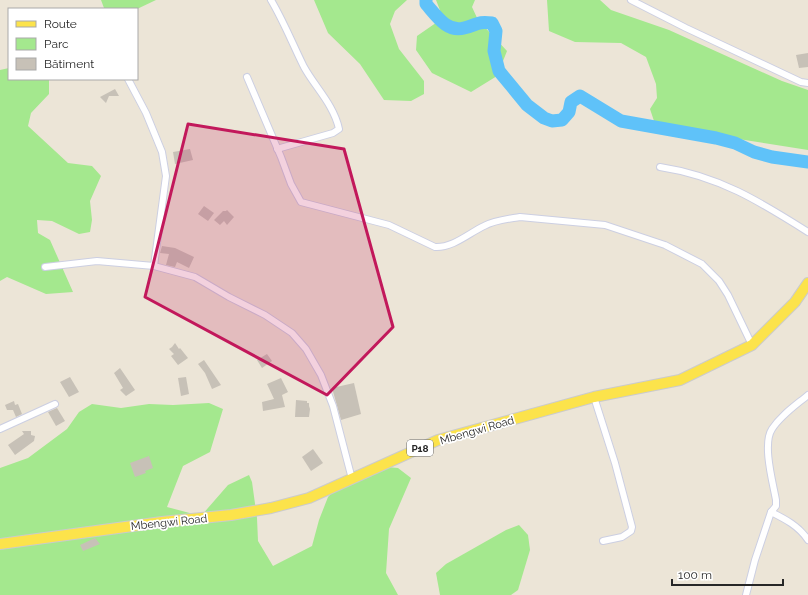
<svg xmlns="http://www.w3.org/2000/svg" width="808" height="595" font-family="Raleway,sans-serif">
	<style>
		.green { fill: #a4e88e }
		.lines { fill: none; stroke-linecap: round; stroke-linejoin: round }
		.river { stroke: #5fc2f9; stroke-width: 13 }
		.building { fill: #c7c1b7 }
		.street-casing { stroke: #cccfe2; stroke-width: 8 }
		.primary-casing { stroke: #cbcbcb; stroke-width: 12 }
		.street { stroke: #fff; stroke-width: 6 }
		.primary { stroke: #fce34b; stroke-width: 10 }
		.marked { fill: #c2185b; fill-opacity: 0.2; stroke: #c2185b; stroke-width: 3; stroke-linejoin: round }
		.labels { text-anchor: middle; stroke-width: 3.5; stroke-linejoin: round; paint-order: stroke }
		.shield { fill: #fff; stroke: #686868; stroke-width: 1 }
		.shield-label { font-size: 10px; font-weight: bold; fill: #272727 }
		.street-label { font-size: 11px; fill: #272727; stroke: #fff }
	</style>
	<rect width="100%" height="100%" fill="#ece5d7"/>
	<g class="green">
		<polygon points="101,0 156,0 137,9 106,9 104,8"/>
		<polygon points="314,0 407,0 395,11 390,24 399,49 424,81 424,94 411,101 384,100 360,64 328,33"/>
		<polygon points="436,0 475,0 472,7 478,20 507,51 497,76 471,92 432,73 416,50 417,36 443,18"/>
		<polygon points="547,0 600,0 611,10 669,30 782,81 808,90 808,150 681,130 654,121 650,109 657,98 656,84 646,57 621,43 575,42 549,31"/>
		<polygon points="9,68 9,79 49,79 49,94 31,113 28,126 68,163 92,166 101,176 90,201 92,220 90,232 79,234 52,221 37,220 38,233 50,240 73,292 46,294 7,277 0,281 0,70"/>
		<polygon points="209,403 223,409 210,452 183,466 167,507 201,516 228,485 249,475 252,482 257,518 258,541 273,566 312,546 319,520 328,497 351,473 376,466 398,468 411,478 389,529 386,573 398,595 0,595 0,468 28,458 67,429 79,412 92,404 121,408 149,404 173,405"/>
		<polygon points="519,525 528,535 530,550 518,590 511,595 440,595 436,573 446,564 506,530"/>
	</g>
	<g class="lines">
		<path class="river" d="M 426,0 L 426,4 C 436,15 447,33 464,28 C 477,25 477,21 492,23 L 496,31 L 494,51 L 499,71 L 527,105 L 544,118 L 552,121 L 562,120 L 569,112 L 571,102 L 580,96 L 621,121 L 716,138 L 735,143 L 754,152 L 772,157 L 808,162"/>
	</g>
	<g class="building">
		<polygon points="808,53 808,67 799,68 796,55"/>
		<polygon points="115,89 119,96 109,96 106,103 100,97"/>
		<polygon points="190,149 193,160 175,164 173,152"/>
		<polygon points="204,206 214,213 208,221 198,214"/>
		<polygon points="227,210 234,217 227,225 224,221 220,225 214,220 223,211 226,211"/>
		<polygon points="162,246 175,248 194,257 189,268 177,262 175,267 166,265 169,254 160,253"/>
		<polygon points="175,343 179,349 180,348 188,358 178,365 171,356 174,354 169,349 172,347"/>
		<polygon points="267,354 272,361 262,368 257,360"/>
		<polygon points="204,360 221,385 212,389 205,373 198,364"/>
		<polygon points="120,368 135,390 126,396 120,390 123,388 114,373"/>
		<polygon points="70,377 79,392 69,397 60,382"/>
		<polygon points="186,377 189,394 181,396 178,378"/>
		<polygon points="281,378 288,392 282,395 285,407 263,411 262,402 274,399 267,384"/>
		<polygon points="354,383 361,414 341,420 332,388"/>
		<polygon points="296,400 307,401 307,403 309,403 309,406 310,409 309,417 295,417"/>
		<polygon points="14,401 15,405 18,404 22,414 16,417 13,410 7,410 5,405"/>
		<polygon points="57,408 65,421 56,426 48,412"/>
		<polygon points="22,431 31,431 31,435 35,436 34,441 15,455 8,445 24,434"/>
		<polygon points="313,449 323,463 311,471 302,457"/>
		<polygon points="149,456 153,468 145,471 146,473 135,477 130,463"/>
		<polygon points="95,538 100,544 83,551 80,545"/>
	</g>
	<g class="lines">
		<defs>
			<g id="street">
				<path d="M 271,0 C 284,22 293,45 304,67 C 315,87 334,105 339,129 L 333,133 L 277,149"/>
				<polyline points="631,0 686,28 801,82 808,83"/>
				<path d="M 247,77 L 281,157 L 291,184 L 301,202 L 389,225 L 435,247 C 453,248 469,233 484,226 C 495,220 508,219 520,217 L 605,225 L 665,245 L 702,264 L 719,281 L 728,295 L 752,345"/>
				<polyline points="128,79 146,113 162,152 166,176 154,266"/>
				<path d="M 660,167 C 719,176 759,201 808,232"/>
				<polyline points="45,267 97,261 154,266 195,277 229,297 265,315 292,333 306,349 321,375 333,406 352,479"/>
				<polyline points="594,397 615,463 632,527 631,531 622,537 603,541"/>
				<polyline points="0,429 55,404"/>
				<path d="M 771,512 C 785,519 799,526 808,540"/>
				<path d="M 746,595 L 755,560 L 771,512 L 776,506 L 776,500 C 773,483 762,444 772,429 C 781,415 796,405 808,395"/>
			</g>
			<polyline id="primary" points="0,544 162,522 231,515 271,508 309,498 438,440 594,397 680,380 752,345 795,302 808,283"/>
		</defs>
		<use href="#street" class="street-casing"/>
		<use href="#primary" class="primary-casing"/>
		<use href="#street" class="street"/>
		<use href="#primary" class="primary"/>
	</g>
	<path class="marked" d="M 188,124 L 344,149 L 393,327 L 327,395 L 145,297 Z"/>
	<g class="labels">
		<rect class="shield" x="407" y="440" width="26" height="16" rx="3"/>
		<g class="shield-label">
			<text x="420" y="452">P18</text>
		</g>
		<g class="street-label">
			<text transform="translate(477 430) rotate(-16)" y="4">Mbengwi Road</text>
			<text transform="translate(169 522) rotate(-6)" y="4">Mbengwi Road</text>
		</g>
	</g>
	<rect x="8" y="8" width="130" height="72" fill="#ffffff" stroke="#a9a9a9"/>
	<rect x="16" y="21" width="20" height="6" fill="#fce34b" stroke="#a9a9a9"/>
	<text x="44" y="28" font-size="12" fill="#272727">Route</text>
	<rect x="16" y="38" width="20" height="12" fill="#a4e88e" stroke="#a9a9a9"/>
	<text x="44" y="48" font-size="12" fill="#272727">Parc</text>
	<rect x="16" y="58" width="20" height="12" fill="#c7c1b7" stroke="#a9a9a9"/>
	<text x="44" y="68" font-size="12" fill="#272727">Bâtiment</text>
	<path d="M672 579v6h111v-6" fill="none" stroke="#272727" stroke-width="2"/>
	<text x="678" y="579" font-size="12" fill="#272727" stroke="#ffffff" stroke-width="3" paint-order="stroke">100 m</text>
</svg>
